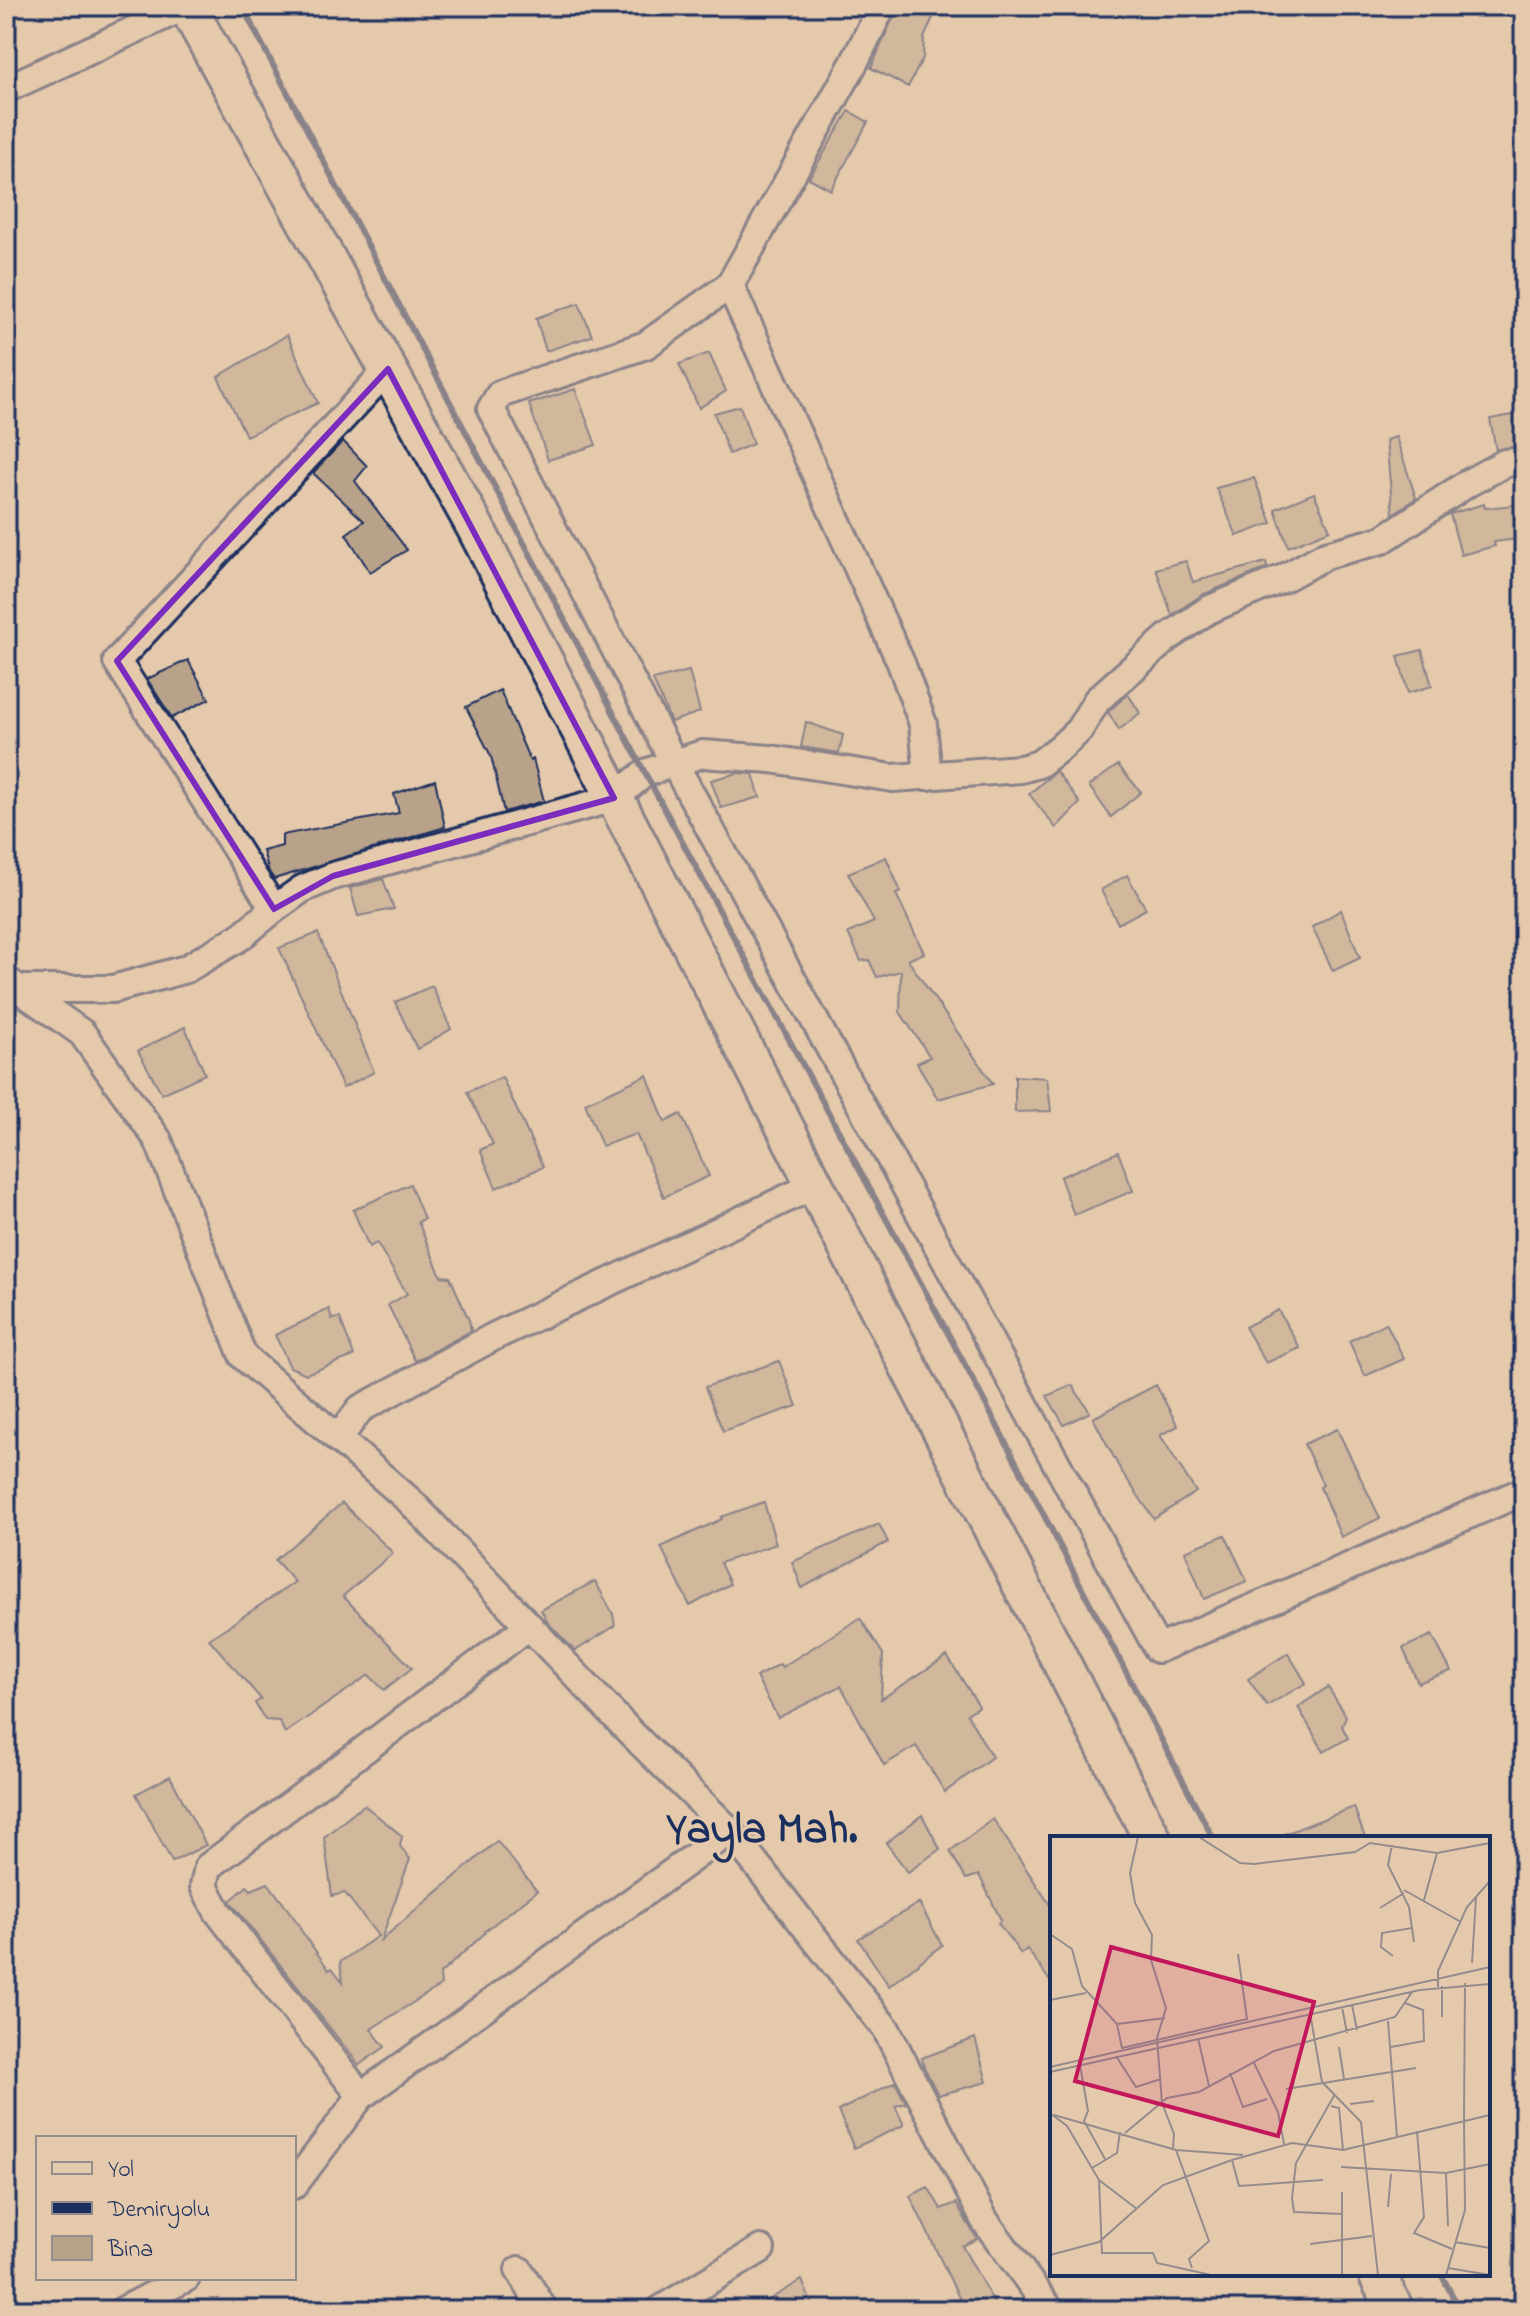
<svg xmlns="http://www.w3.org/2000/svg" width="1530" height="2316" font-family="'Indie Flower',sans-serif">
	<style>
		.building { fill: #b9a28a; stroke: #1b2f5e; stroke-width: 2 }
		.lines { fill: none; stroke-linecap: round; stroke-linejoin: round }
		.street-casing { stroke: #1b2f5e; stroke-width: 32 }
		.secondary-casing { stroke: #1b2f5e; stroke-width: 42 }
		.street { stroke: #e5c9ac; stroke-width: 26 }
		.secondary { stroke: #e5c9ac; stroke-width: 36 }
		.rail { stroke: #1b2f5e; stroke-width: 6 }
		.marked { fill: none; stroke: #7b2cbf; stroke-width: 6; stroke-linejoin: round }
		.labels { text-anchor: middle; stroke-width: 6; stroke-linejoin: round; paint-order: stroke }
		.district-label { font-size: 44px; font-weight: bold; fill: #1b2f5e; stroke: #e5c9ac }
		.inset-road { fill: none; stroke: #948b8d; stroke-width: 2 }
		.view { fill: #c2185b; fill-opacity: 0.15; stroke: #c2185b; stroke-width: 4 }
		.inset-edge { fill: none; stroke: #1b2f5e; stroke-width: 4 }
	</style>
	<rect width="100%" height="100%" fill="#e5c9ac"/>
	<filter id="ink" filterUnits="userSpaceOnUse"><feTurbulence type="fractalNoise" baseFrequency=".0125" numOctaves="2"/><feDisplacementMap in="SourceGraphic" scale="16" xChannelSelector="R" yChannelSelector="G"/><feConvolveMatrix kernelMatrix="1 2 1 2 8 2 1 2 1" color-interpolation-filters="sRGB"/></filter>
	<g filter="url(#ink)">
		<g class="building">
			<polygon points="898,6 938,6 924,38 923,58 908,87 871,68"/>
			<polygon points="849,111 868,122 831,190 809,178"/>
			<polygon points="579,303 592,336 546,351 536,318"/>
			<polygon points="287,335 318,403 246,436 218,377"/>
			<polygon points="709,353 726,391 699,408 679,364"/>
			<polygon points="575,389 596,445 548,460 529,404"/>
			<polygon points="740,406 753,444 729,454 714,413"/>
			<polygon points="1524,413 1524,445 1496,450 1490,419"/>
			<polygon points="1396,437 1416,498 1393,514 1386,440"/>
			<polygon points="343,441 367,466 355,481 407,550 370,572 346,534 364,521 313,473"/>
			<polygon points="1254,478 1272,523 1237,536 1216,488"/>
			<polygon points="1314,493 1330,530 1288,547 1275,509"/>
			<polygon points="1484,504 1485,508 1524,504 1524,538 1494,542 1495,546 1461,555 1450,514"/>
			<polygon points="1186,561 1193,582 1266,562 1267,568 1202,595 1172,615 1156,569"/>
			<polygon points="1422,650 1432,686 1408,693 1398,656"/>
			<polygon points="188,660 209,699 172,718 147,679"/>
			<polygon points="689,671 700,712 671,722 653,680"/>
			<polygon points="500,690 530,761 533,759 544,801 504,812 491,756 466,707"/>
			<polygon points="1128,694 1140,713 1119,730 1108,712"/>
			<polygon points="806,722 843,735 839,753 801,747"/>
			<polygon points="1118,765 1141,792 1111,817 1089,786"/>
			<polygon points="1056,771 1080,803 1056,828 1029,794"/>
			<polygon points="738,773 753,774 760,797 721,808 711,780"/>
			<polygon points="435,780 445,827 274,879 269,872 263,851 282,846 282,835 399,813 394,794"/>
			<polygon points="886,857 901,892 896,894 924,953 908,960 993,1084 938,1099 917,1063 930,1057 900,1012 901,971 877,977 869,960 861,961 848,933 874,922 848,873"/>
			<polygon points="1127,875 1146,909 1118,924 1101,890"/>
			<polygon points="383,879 394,909 358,916 350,888"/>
			<polygon points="1341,910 1360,958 1333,971 1312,927"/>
			<polygon points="318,933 374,1072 343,1088 279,948"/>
			<polygon points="432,986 451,1029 417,1049 395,1002"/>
			<polygon points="185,1027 205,1074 162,1094 138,1051"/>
			<polygon points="647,1075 665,1122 681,1114 709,1176 664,1197 636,1134 602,1146 585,1103"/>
			<polygon points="1015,1076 1047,1078 1051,1111 1015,1112"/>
			<polygon points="502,1077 543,1167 496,1188 480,1150 493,1144 467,1092"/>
			<polygon points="1118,1152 1133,1191 1074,1215 1060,1177"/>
			<polygon points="410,1184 424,1219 418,1222 441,1276 450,1277 469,1320 471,1331 415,1361 388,1305 407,1294 377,1243 369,1247 353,1210"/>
			<polygon points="329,1309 332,1319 340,1318 354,1356 306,1374 290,1367 275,1335"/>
			<polygon points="1278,1310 1300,1348 1266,1363 1245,1327"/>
			<polygon points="1386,1323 1404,1359 1365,1376 1349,1341"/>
			<polygon points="779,1361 797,1406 723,1431 705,1387"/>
			<polygon points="1072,1385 1090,1412 1064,1425 1047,1396"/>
			<polygon points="1156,1385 1178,1426 1160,1435 1196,1492 1154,1519 1120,1469 1093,1418"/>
			<polygon points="1337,1429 1380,1518 1341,1537 1320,1487 1323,1485 1304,1444"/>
			<polygon points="764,1502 776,1544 720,1563 730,1584 690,1606 661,1547 722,1519 721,1517"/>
			<polygon points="342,1503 393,1553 343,1596 412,1668 384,1690 369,1675 285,1733 279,1721 265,1720 255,1703 261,1699 209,1639 295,1582 275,1560"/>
			<polygon points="879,1524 888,1542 802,1588 792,1562"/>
			<polygon points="1225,1535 1247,1581 1204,1599 1185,1551"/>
			<polygon points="595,1581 613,1614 615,1626 575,1651 548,1623 541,1610"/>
			<polygon points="860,1618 883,1654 881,1699 947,1656 979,1706 967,1714 992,1757 945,1792 916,1746 884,1765 841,1686 778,1718 756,1677 780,1664 782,1667"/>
			<polygon points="1432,1635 1451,1671 1418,1683 1403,1648"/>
			<polygon points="1288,1653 1306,1683 1267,1706 1248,1679"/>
			<polygon points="1328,1687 1346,1716 1342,1726 1348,1738 1324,1752 1298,1707"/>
			<polygon points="170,1776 206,1845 172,1862 136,1794"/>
			<polygon points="364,1805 402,1836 400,1846 410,1859 381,1940 497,1841 537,1891 485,1931 485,1933 440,1974 441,1985 371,2029 385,2047 359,2065 230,1901 247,1886 251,1890 268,1883 301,1927 300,1929 329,1970 332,1968 343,1982 340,1962 378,1936 345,1893 332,1896 324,1837"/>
			<polygon points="1354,1807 1365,1838 1280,1838 1279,1836"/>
			<polygon points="922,1815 940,1849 908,1872 886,1843"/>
			<polygon points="993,1819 1052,1908 1052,1984 1027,1949 1021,1954 998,1923 1001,1920 979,1875 966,1879 950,1851"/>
			<polygon points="919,1903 942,1945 889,1986 858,1939"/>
			<polygon points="975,2038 987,2082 938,2095 924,2067 922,2058"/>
			<polygon points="895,2082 906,2103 895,2106 904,2125 854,2148 838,2111"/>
			<polygon points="928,2187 941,2209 956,2203 977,2239 962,2246 998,2310 965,2310 910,2196"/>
			<polygon points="802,2280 814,2310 752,2310"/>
		</g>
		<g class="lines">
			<defs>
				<g id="street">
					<polyline points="882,6 854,63 730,285 646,345 500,394 491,409 674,763 1158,1649 1524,1491"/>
					<polyline points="6,89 186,6"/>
					<polyline points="730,285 901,663 923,724 928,776"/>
					<polyline points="274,909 117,661 388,369"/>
					<polyline points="6,980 82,1033 158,1140 243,1356 410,1501 632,1734 730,1831 886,2029 985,2221 1050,2310"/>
					<polyline points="15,989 113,989 186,969 240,937 274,909 302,889 333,876 614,798 645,773 702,754 771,759 893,778 1021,769 1039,764 1061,747 1079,730 1097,700 1167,638 1208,610 1284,578 1326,555 1382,540 1468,483 1505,463 1524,461"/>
					<polyline points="338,1439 360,1409 495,1336 815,1185"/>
					<polyline points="361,2096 218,1912 204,1886 208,1867 529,1626"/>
					<polyline points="294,2185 361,2096 730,1831"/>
					<polyline points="519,2270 544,2310"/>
					<polyline points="124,2310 186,2278"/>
					<polyline points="660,2310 761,2249"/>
				</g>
				<g id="secondary">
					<polyline points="187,6 475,527 1152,1838"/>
					<polyline points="1377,2274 1395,2310"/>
				</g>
			</defs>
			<use href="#street" class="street-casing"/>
			<use href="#secondary" class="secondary-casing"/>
			<use href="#street" class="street"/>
			<use href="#secondary" class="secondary"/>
			<g class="rail">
				<polyline points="242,6 645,773 971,1376 1213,1838"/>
				<polyline points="1441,2274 1460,2310"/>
			</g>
		</g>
	</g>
	<path d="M0 0H1530V2316H0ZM 388,369 L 614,798 L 333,876 L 274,909 L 117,661 Z" fill="#e5c9ac" fill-opacity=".55" fill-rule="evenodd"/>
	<path class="marked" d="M 388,369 L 614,798 L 333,876 L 274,909 L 117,661 Z"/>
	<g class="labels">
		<g class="district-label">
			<text x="762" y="1842">Yayla Mah.</text>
		</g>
	</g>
	<g transform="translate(1050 1836)">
		<rect width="440" height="440" fill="#e5c9ac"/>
		<path class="inset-road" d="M 88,1 L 80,37 L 85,67 L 102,99 L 101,124 L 116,172 L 107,202 L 112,267 L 124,298 L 123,312M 149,1 L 190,27 L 204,28 L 305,16 L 320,7 L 387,17 L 440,7M 342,9 L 338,29 L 359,71 L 364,106M 354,54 L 411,86M 374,64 L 387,17M 330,72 L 354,57M 0,98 L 22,113 L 32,150 L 67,188 L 72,212 L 197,183 L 188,118M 343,120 L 331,111 L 332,97 L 362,92M 422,127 L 426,61M 388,151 L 388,135 L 417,71 L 440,45M 0,164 L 36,157M 302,169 L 307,194M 292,171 L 297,197M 260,177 L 272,246 L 311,286 L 328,439M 392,181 L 392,150M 338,185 L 347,301M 67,188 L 115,182M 148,202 L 159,250M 289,211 L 294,243M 341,211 L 374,205 L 373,174 L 355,167M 66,220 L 86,251 L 111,243M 203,225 L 228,276 L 234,308M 30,229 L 38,275 L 34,285 L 55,323M 0,231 L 440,131M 0,236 L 370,154 L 440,148M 180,237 L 193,271 L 217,263M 236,253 L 366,232M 285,258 L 246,327 L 242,362 L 244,376 L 292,378M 300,268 L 324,265M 281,270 L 289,272 L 293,314M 0,277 L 17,290 L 49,344 L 52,417 L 103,417 L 107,427 L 161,439M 4,279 L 126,314 L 193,319M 414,283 L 415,147M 367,295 L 374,381 L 364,397 L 402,413M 75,297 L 117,262 L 149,256 L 224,215 L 345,181 L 362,156M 126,314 L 159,405 L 139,423 L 142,432M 182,324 L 189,350 L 273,344M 291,331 L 396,337 L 440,328M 42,332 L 67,317 L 70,296M 396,337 L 398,390M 49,344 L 87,373M 338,371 L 341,338M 405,406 L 440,412M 260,408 L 322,400M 0,419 L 49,406 L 113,349 L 182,324 L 242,307 L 293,314 L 440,279M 398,432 L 440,439M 292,439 L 292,356M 396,439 L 415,374 L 414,283"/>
		<path class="view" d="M 61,111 L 264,166 L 228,300 L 25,245 Z"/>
		<rect width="440" height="440" class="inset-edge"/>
	</g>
	<rect width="1530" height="2316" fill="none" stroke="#e5c9ac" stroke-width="32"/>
	<rect x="16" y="16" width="1498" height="2284" fill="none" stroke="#1b2f5e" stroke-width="3" filter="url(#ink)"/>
	<rect x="36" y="2136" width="260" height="144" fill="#e5c9ac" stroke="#948b8d" stroke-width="2"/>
	<rect x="52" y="2162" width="40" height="12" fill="#e5c9ac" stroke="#948b8d" stroke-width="2"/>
	<text x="108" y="2176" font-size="24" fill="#1b2f5e">Yol</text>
	<rect x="52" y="2202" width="40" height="12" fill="#1b2f5e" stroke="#948b8d" stroke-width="2"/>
	<text x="108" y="2216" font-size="24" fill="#1b2f5e">Demiryolu</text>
	<rect x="52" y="2236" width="40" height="24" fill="#b9a28a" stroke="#948b8d" stroke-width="2"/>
	<text x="108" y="2256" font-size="24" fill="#1b2f5e">Bina</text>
</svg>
